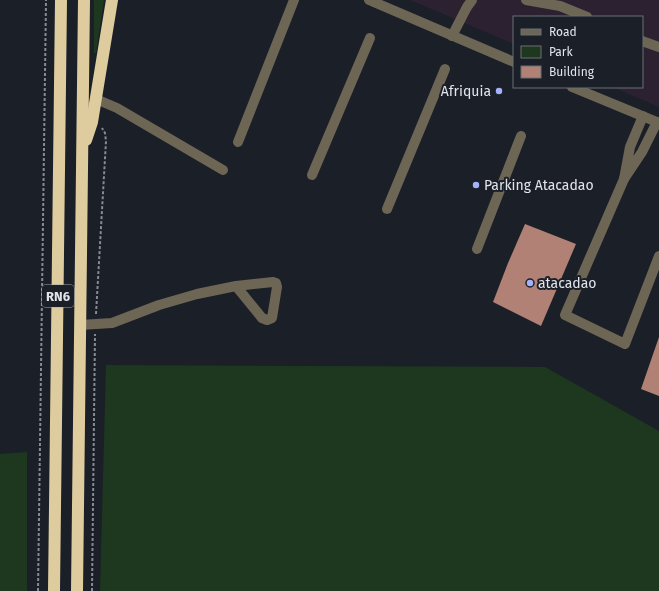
<svg xmlns="http://www.w3.org/2000/svg" width="659" height="591" font-family="'Fira Sans',sans-serif">
	<style>
		.industrial { fill: #2c2130 }
		.green { fill: #1d381f }
		.building { fill: #b18175 }
		.lines { fill: none; stroke-linecap: round; stroke-linejoin: round }
		.path { stroke: #878b92; stroke-width: 2; stroke-dasharray: 3 2; stroke-linecap: butt }
		.minor { stroke: #6d6655; stroke-width: 10 }
		.highway { stroke: #decc9f; stroke-width: 12 }
		.poi-dot { fill: #a4b2fc; stroke: #1b1f28; stroke-width: 1.5 }
		.labels { text-anchor: middle; stroke-width: 4; stroke-linejoin: round; paint-order: stroke }
		.shield { fill: #1b1f28; stroke: #a6aab0; stroke-width: 1 }
		.shield-label { font-size: 13px; font-weight: bold; fill: #e2e5eb }
		.poi-label { font-size: 14px; fill: #e2e5eb; stroke: #1b1f28; text-anchor: start }
	</style>
	<rect width="100%" height="100%" fill="#1b1f28"/>
	<polygon class="industrial" points="410,0 659,0 659,107 613,87 642,87 642,17 514,17 514,44"/>
	<g class="green">
		<polygon points="94,0 104,0 96,53 94,53"/>
		<polygon points="106,365 545,367 659,431 659,591 100,591"/>
		<polygon points="27,452 27,591 0,591 0,454"/>
	</g>
	<g class="building">
		<polygon points="525,224 576,244 541,326 493,302 508,263"/>
		<polygon points="659,337 659,396 641,389"/>
	</g>
	<g class="lines">
		<g class="path">
			<polyline points="96,314 106,141 105,133 102,128"/>
			<polyline points="38,591 46,0"/>
			<polyline points="92,591 95,334"/>
		</g>
		<g class="minor">
			<polyline points="369,0 514,62"/>
			<polyline points="526,0 560,6 587,17"/>
			<polyline points="452,36 467,7 472,0"/>
			<polyline points="642,41 659,47"/>
			<polyline points="572,87 659,123"/>
			<polyline points="96,99 117,108 223,170"/>
			<polyline points="643,116 630,147 624,179 642,152 657,122"/>
			<polyline points="238,142 294,0"/>
			<polyline points="312,175 370,38"/>
			<polyline points="624,179 565,315 625,344 659,256"/>
			<polyline points="387,209 445,69"/>
			<polyline points="477,249 521,136"/>
			<polyline points="80,325 112,323 159,305 197,294 236,286 273,282 276,283 277,287 272,318 267,320 262,318 236,286"/>
		</g>
		<g class="highway">
			<polyline points="86,140 92,122 112,0"/>
			<polyline points="54,591 61,0"/>
			<polyline points="77,591 84,0"/>
		</g>
	</g>
	<g class="poi-dot">
		<circle cx="499" cy="91" r="4"/>
		<circle cx="476" cy="185" r="4"/>
		<circle cx="530" cy="283" r="4"/>
	</g>
	<g class="labels">
		<rect class="shield" x="42" y="285" width="32" height="22" rx="3"/>
		<g class="shield-label">
			<text x="58" y="301">RN6</text>
		</g>
		<g class="poi-label">
			<text x="491" y="96" text-anchor="end">Afriquia</text>
			<text x="484" y="190">Parking Atacadao</text>
			<text x="538" y="288">atacadao</text>
		</g>
	</g>
	<rect x="513" y="16" width="130" height="72" fill="#1b1f28" stroke="#6b6e76"/>
	<rect x="521" y="29" width="20" height="6" fill="#6d6655" stroke="#6b6e76"/>
	<text x="549" y="36" font-size="12" fill="#e2e5eb">Road</text>
	<rect x="521" y="46" width="20" height="12" fill="#1d381f" stroke="#6b6e76"/>
	<text x="549" y="56" font-size="12" fill="#e2e5eb">Park</text>
	<rect x="521" y="66" width="20" height="12" fill="#b18175" stroke="#6b6e76"/>
	<text x="549" y="76" font-size="12" fill="#e2e5eb">Building</text>
</svg>
